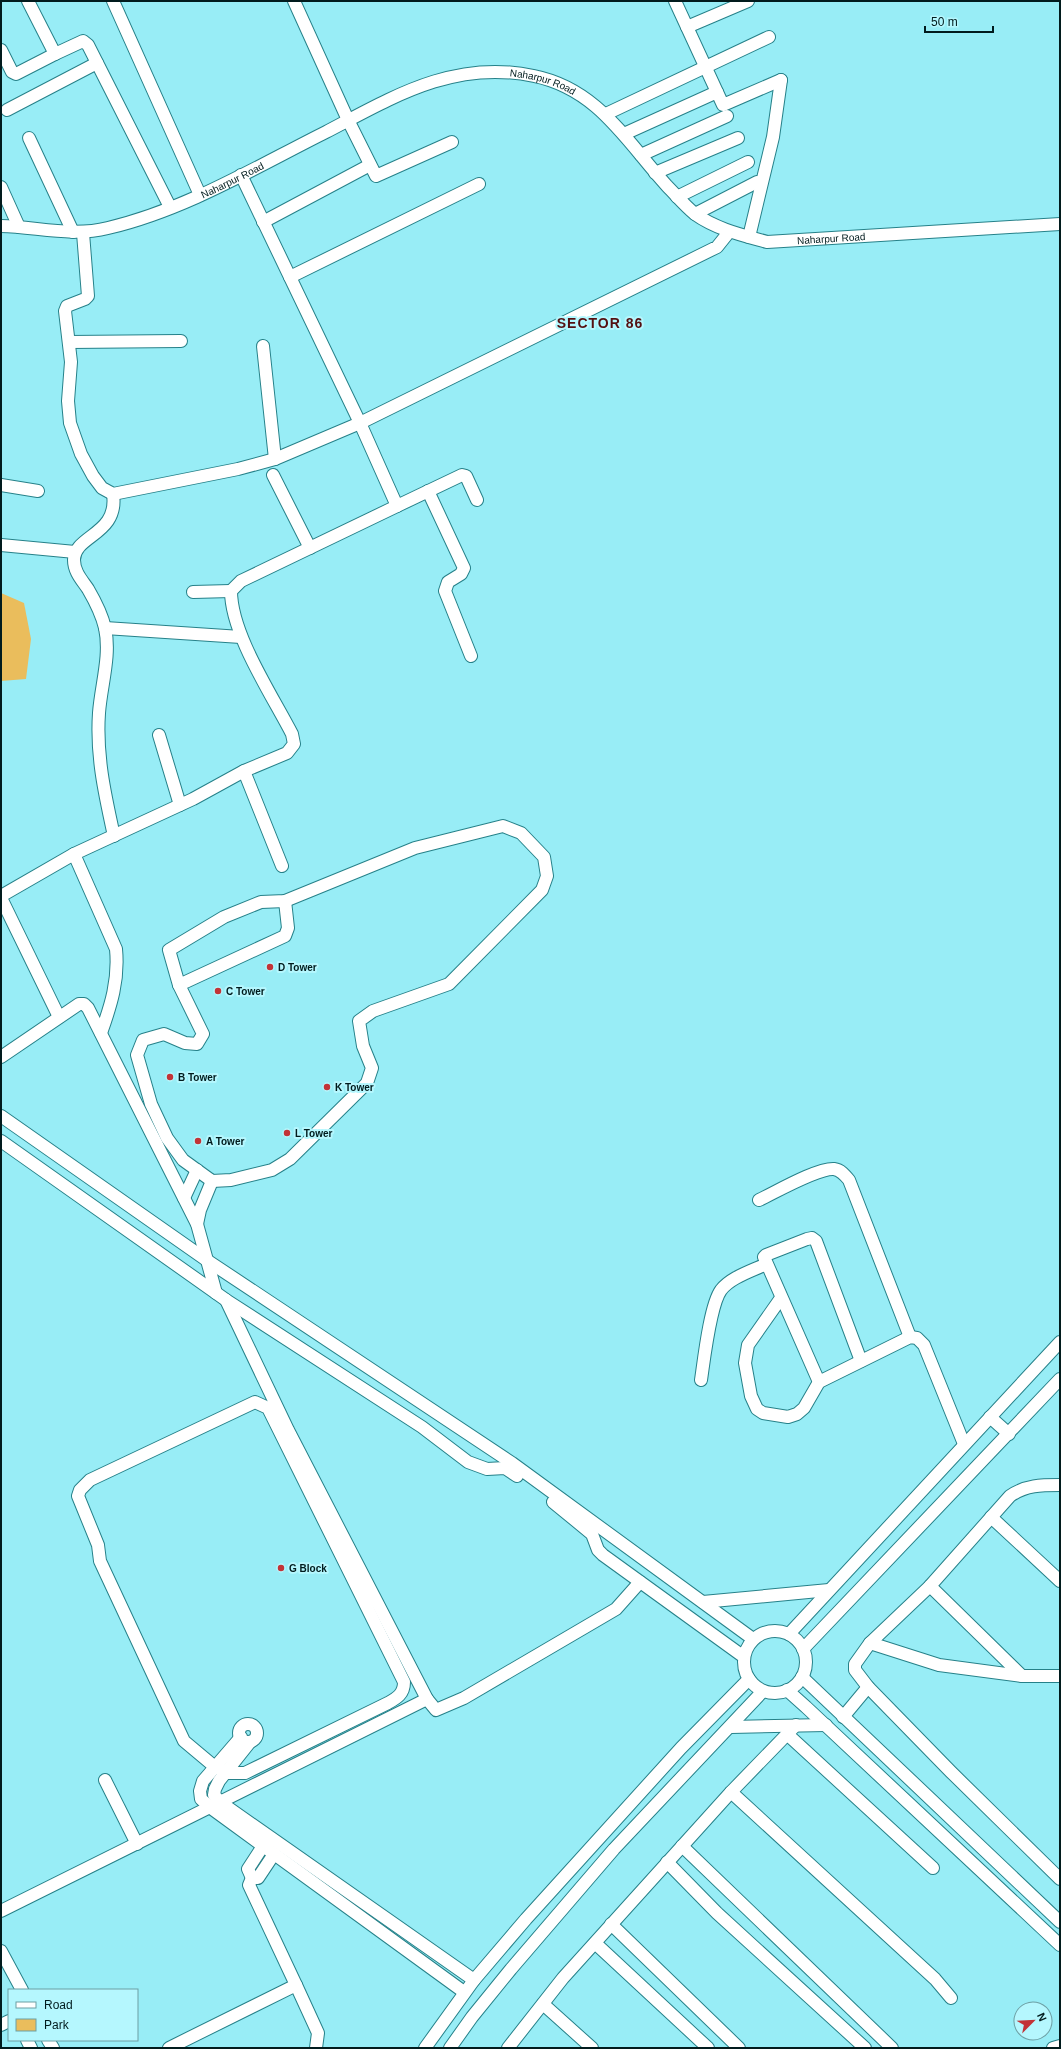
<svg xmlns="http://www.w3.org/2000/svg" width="1061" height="2049" font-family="Arial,sans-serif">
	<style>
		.green { fill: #eabd5c }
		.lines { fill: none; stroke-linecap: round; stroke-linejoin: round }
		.minor-casing { stroke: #268189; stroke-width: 14 }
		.minor { stroke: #fff; stroke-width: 12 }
		.poi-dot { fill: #c23337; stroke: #b5f7fe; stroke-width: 1.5 }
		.labels { text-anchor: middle; stroke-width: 4; stroke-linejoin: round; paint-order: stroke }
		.street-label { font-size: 10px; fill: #011b1d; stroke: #b5f7fe }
		.poi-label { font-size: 10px; font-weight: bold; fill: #011b1d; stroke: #b5f7fe; text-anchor: start }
		.district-label { font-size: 14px; font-weight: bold; letter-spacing: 1px; fill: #540f11; stroke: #b5f7fe }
	</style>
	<rect width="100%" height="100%" fill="#98edf6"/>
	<polygon class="green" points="1,593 24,603 31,639 26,679 1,681"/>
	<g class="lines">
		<defs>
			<g id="minor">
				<polyline points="28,1 55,54 83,41 88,45 170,207"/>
				<polyline points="113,1 200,195"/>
				<polyline points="294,1 348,120 376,176 452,142"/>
				<polyline points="675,1 723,105 781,80"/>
				<polyline points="687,27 748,1"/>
				<polyline points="1,50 12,72 16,74 55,54"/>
				<polyline points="7,110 97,63"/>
				<polyline points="606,114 769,37"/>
				<polyline points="624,134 717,92"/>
				<polyline points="29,138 73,232"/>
				<polyline points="641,155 727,116"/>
				<polyline points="655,173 738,138"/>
				<polyline points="1,187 19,227"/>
				<polyline points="677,197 748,162"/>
				<polyline points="695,214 757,182"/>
				<polyline points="263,222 370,165"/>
				<path id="s1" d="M 1,226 C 38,227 72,237 108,228 C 185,210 256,167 326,132 C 393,97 454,59 534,76 C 598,89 626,141 667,186 C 676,195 685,206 695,214 C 716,229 742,235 767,242 L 1060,224"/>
				<polyline points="83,233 88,296 85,299 67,306 65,311 71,362 68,401 70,423 81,454 93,476 102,488 113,494 238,469 275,459 360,423 717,247 729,232"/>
				<polyline points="749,237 773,137 781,80"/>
				<polyline points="290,277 479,184"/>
				<polyline points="69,342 181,341"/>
				<polyline points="263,346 275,459"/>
				<polyline points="273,475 310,548"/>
				<polyline points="1,485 38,491"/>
				<polyline points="428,491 464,568 461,574 448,582 445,591 471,656"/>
				<path d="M 113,494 C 119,535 74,535 74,560 C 74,572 82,580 88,589 C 95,601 102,615 105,628 C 111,656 101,685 99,713 C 96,756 105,795 114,836"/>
				<polyline points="397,506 462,475 466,476 477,500"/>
				<polyline points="1,545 75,552"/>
				<polyline points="193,592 231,591"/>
				<polyline points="105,628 241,637"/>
				<polyline points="159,735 180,805"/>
				<polyline points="244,771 282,866"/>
				<polygon points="503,826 521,833 544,857 547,876 542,890 449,984 373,1011 359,1021 363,1046 372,1068 367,1083 290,1159 272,1170 231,1180 212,1181 183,1160 167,1138 151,1104 137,1055 143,1040 164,1034 185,1043 197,1044 203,1034 179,985 169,950 224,917 261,902 285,901 415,848"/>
				<path d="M 74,854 L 193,799 L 244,771 L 287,753 L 294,744 L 292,734 C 272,695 231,634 231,591 L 241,581 L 397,506 L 360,423 L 241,175"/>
				<path d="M 1,896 L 74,854 L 116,949 C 119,980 111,1005 101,1033"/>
				<polyline points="1,898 59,1017"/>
				<polyline points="179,985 285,936 288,928 285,901"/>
				<polyline points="1,1057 79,1004 84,1004 88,1008 197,1224 216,1293"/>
				<polyline points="1,1116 208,1261 512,1463 753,1639"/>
				<polyline points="1,1141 226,1300 422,1427 468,1462 487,1469 505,1468 517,1476"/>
				<polyline points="184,1198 197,1170"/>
				<path d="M 759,1200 C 776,1192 817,1168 834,1169 C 841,1170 845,1175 849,1180 L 910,1337"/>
				<polyline points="197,1224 200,1210 212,1181"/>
				<polyline points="781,1298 748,1345 745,1363 751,1396 757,1409 763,1413 788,1417 797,1414 804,1408 819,1382 910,1337 917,1338 924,1345 964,1444"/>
				<path d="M 701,1380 C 704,1360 710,1305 721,1290 C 731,1277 752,1271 766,1264"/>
				<polyline points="819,1382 764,1257 766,1255 807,1239 812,1238 816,1241 861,1361"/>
				<path d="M 255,1402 L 268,1408 L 404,1682 C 404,1694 397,1698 388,1703 L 245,1773 L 227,1773 L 215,1767 L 184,1741 L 100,1561 L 98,1545 L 78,1496 L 80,1490 L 90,1480 Z"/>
				<polyline points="990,1417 1009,1434"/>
				<path d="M 1060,1485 C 1041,1485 1026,1485 1010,1496 L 930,1586 L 870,1643 L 855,1664 L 855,1670 L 868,1687 L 951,1772 L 1060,1879"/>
				<polyline points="553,1502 592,1534 598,1550 603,1555 744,1657"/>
				<polyline points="991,1517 1060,1581"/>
				<polyline points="930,1586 1022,1676"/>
				<polyline points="703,1602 829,1590"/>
				<circle cx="775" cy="1662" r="31"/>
				<polyline points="789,1634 1060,1342"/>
				<polyline points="870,1643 939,1665 1022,1676 1060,1676"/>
				<polyline points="803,1649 1060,1379"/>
				<polyline points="802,1677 1060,1922"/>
				<polyline points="787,1690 806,1707 1060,1945"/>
				<polyline points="427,1699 436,1710 464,1698 616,1609 640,1582"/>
				<polyline points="843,1717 868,1687"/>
				<circle cx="248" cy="1733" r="9"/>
				<polyline points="731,1727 826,1725"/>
				<polyline points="787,1734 933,1868"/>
				<polyline points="241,1737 203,1781 200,1791 201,1799 211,1808 464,1992"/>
				<polyline points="250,1742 219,1781 215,1789 214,1795 220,1802 474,1980"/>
				<polyline points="105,1780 137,1844"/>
				<polyline points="731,1792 935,1979 951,1998"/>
				<polyline points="682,1846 892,2048"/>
				<polyline points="667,1862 717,1913 865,2048"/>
				<polyline points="252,1878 248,1869 263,1846"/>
				<polyline points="1,1911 427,1699 288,1430 226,1300"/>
				<polyline points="611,1924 739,2048"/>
				<polyline points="595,1943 708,2048"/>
				<polyline points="1,1951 22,1990"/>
				<polyline points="296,1985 318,2033 316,2048"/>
				<polyline points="543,2004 592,2048"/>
				<polyline points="1,2025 9,2021"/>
				<polyline points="27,2040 31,2048"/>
				<polyline points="48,2040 53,2048"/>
				<polyline points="169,2048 296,1985 249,1885 252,1878 258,1878 274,1854"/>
				<polyline points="425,2048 474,1980 526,1919 681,1748 749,1679"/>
				<polyline points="450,2048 472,2017 511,1969 614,1849 763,1691"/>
				<polyline points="508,2048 563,1978 731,1792 796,1725"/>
				<polyline points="1053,2048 1060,2046"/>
			</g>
		</defs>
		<use href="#minor" class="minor-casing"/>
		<use href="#minor" class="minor"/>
	</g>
	<g class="poi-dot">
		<circle cx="270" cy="967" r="4"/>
		<circle cx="218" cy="991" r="4"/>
		<circle cx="170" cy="1077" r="4"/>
		<circle cx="327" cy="1087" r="4"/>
		<circle cx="287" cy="1133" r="4"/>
		<circle cx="198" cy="1141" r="4"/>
		<circle cx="281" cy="1568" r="4"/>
	</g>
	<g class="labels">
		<g class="street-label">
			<text dy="4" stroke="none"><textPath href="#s1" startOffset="577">Naharpur Road</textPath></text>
			<text dy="4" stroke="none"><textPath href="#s1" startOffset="241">Naharpur Road</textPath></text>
			<text dy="4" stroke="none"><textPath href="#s1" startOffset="925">Naharpur Road</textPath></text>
		</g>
		<g class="poi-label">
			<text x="278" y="971">D Tower</text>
			<text x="226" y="995">C Tower</text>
			<text x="178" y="1081">B Tower</text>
			<text x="335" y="1091">K Tower</text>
			<text x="295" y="1137">L Tower</text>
			<text x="206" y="1145">A Tower</text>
			<text x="289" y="1572">G Block</text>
		</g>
		<g class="district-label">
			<text x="600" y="328">SECTOR 86</text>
		</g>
	</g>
	<rect width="1061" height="2049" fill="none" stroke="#011b1d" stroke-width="4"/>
	<rect x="8" y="1989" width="130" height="52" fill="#b5f7fe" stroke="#6d9fa4"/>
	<rect x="16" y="2002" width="20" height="6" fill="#ffffff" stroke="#6d9fa4"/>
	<text x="44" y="2009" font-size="12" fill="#011b1d">Road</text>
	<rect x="16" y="2019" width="20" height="12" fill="#eabd5c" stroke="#6d9fa4"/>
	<text x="44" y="2029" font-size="12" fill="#011b1d">Park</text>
	<g transform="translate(1033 2021) rotate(66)"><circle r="19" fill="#b5f7fe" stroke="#6d9fa4"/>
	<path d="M0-3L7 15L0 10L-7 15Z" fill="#c23337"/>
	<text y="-6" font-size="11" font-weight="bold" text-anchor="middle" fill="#011b1d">N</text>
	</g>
	<path d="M925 26v6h68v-6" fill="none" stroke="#011b1d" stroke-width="2"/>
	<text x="931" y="26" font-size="12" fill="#011b1d" stroke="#b5f7fe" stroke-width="3" paint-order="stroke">50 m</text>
</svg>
